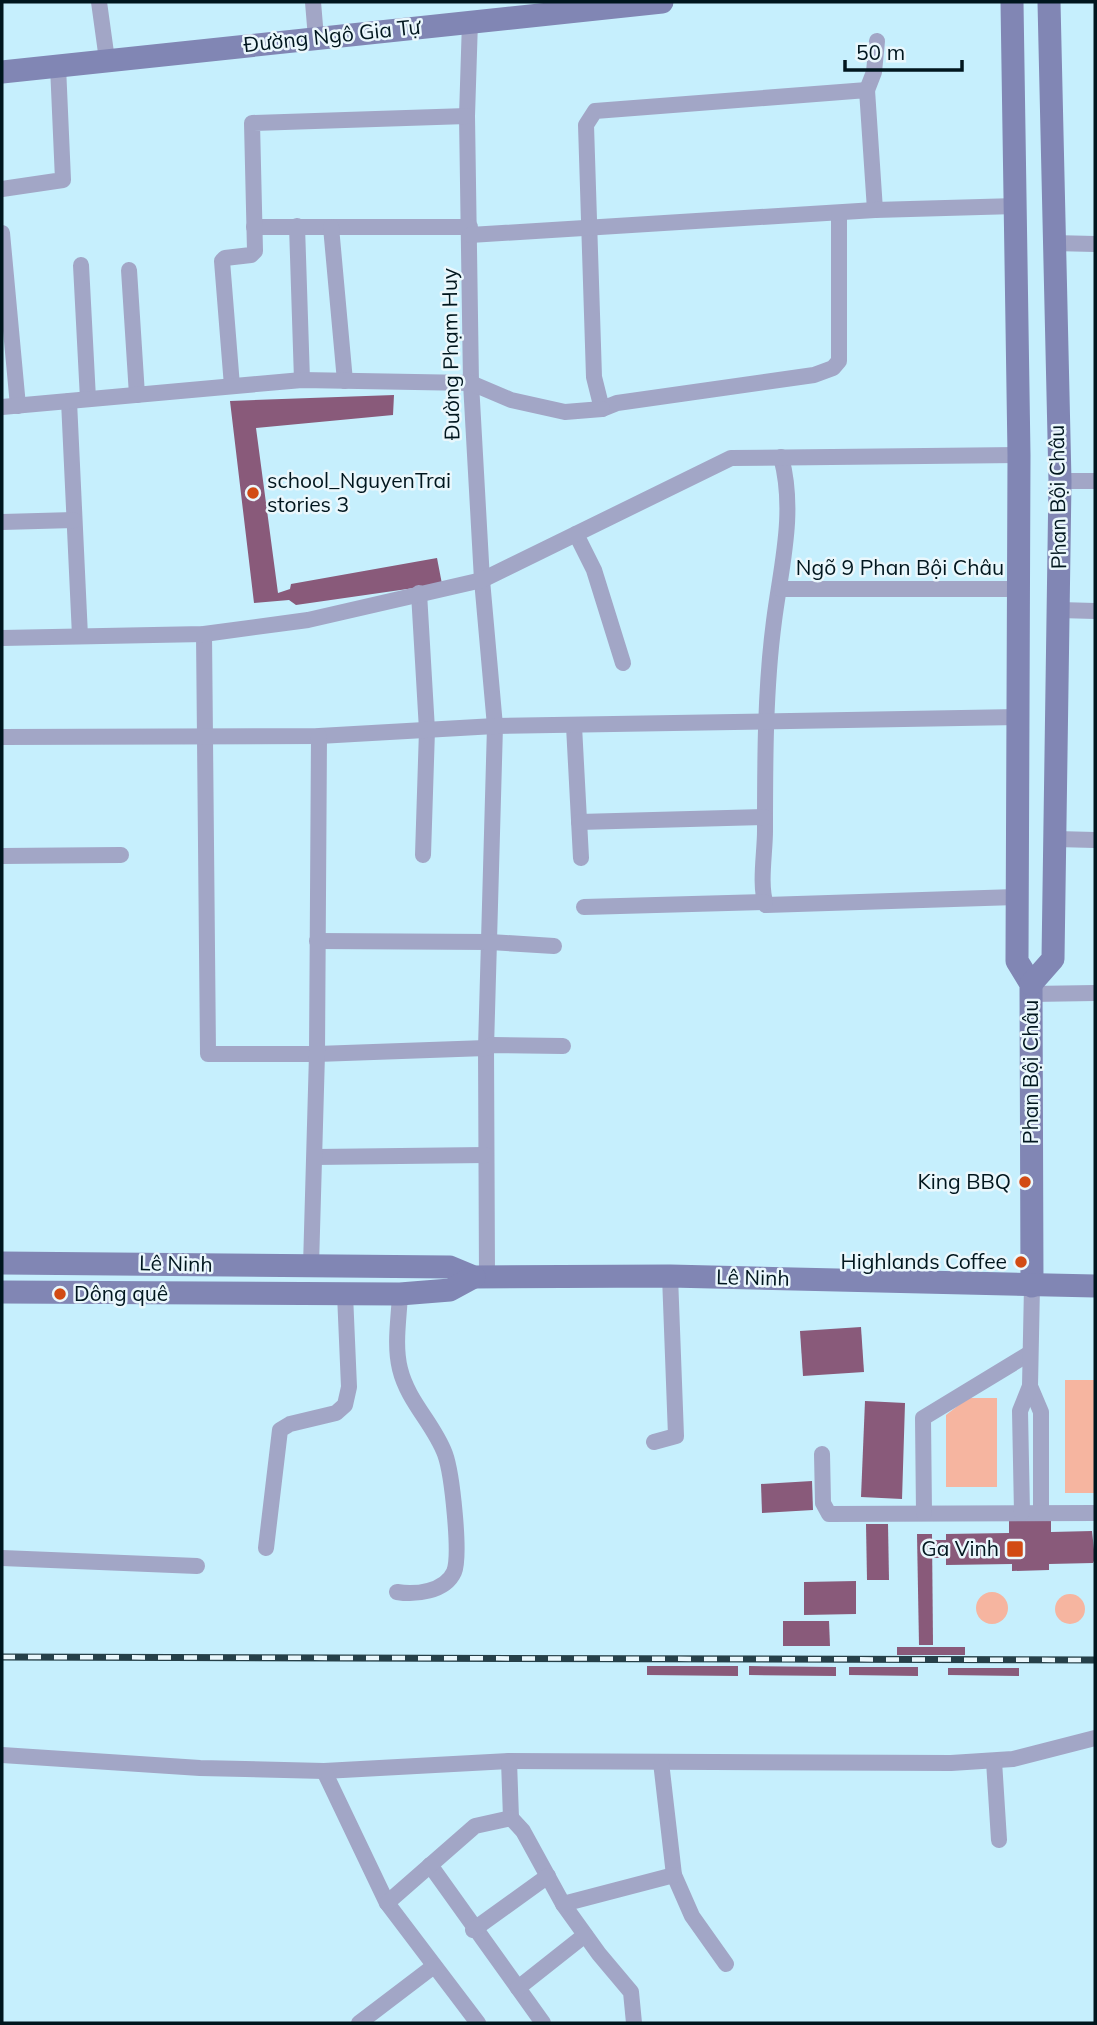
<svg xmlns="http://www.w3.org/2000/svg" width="1097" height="2025" font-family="Mulish,sans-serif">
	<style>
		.green { fill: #f6b5a0 }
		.building { fill: #895a7a }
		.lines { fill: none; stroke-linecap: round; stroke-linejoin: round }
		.street { stroke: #a2a6c6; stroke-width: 16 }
		.secondary { stroke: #8186b4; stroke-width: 23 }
		.rail-casing { stroke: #264049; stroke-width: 7 }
		.rail { stroke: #eaf7fc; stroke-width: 4.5; stroke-dasharray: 13; stroke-linecap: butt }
		.poi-dot { fill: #d24b14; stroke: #eaf7fc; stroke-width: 2.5 }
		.labels { text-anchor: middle; stroke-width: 5; stroke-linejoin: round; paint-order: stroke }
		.street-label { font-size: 21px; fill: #00161e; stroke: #eaf7fc }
		.poi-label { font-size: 21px; fill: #00161e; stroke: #eaf7fc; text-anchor: end }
	</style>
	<rect width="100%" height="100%" fill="#c6effd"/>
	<g class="green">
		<rect x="1065" y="1380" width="30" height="113"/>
		<polygon points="968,1398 997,1398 997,1487 946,1487 946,1415"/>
		<circle cx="992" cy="1608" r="16"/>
		<circle cx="1070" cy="1609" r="15"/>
	</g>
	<g class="building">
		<polygon points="394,395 393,415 256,428 278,593 290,589 291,584 437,558 442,584 296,605 289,600 254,603 230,401"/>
		<polygon points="861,1327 864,1372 803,1376 800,1331"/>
		<polygon points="865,1401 905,1403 902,1499 861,1497"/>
		<polygon points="812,1481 813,1510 762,1513 761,1484"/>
		<polygon points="1009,1521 1051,1521 1051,1532 1092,1531 1095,1559 1093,1563 1049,1564 1049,1570 1012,1571 1012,1564 946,1565 946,1558 934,1558 934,1540 946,1540 946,1534 1009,1533"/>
		<polygon points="866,1524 888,1524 889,1580 867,1580"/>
		<polygon points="917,1534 932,1534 933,1645 919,1645"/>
		<polygon points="856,1581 856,1614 804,1615 804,1582"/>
		<polygon points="783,1621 829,1621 830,1646 783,1646"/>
		<rect x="897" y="1647" width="68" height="8"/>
		<polygon points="647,1666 738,1666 738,1676 647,1675"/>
		<polygon points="749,1666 836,1667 836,1676 749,1675"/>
		<polygon points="849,1667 918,1667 918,1676 849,1675"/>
		<polygon points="948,1668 1019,1668 1019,1676 948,1675"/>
	</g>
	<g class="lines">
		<g class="street">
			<polyline points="99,2 107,60"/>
			<polyline points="313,2 316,38"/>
			<polyline points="470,21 467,116 471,383 482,580 495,726 486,1048 487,1276"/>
			<polyline points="867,90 874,72 877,41"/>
			<polyline points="2,189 63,180 58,66"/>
			<polyline points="839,213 839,361 833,368 814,375 617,403 602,409 594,377 586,125 595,111 867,90 875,210"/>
			<polyline points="297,226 302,380"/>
			<polyline points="254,227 470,227"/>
			<polyline points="331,227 345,381"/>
			<polyline points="2,233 18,406"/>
			<polyline points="470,235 875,210 1016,206"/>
			<polyline points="1053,243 1095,244"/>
			<polyline points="81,265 88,399"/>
			<polyline points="129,270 137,395"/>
			<polyline points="232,386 222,261 225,258 251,255 255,251 252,123 467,116"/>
			<polyline points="69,401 80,636"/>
			<polyline points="2,407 302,380 471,383 511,400 565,412 602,409"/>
			<path d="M 781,457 C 796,512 781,566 774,621 C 765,689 765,762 765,831 C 765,853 759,885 766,905 L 1016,897"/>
			<polyline points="1060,481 1095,481"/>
			<polyline points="2,522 74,520"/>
			<polyline points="576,534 594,570 623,663"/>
			<polyline points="781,589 1019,589"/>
			<polyline points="419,593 427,730 423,855"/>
			<polyline points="1059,610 1095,611"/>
			<polyline points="204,634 208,1054 317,1054 486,1048 492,1045 563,1046"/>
			<polyline points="2,638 204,634 308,620 482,580 731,458 1019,455"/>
			<polyline points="574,726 581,858"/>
			<polyline points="2,737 319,736 495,726 1020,717"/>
			<polyline points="579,822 765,817"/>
			<polyline points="1056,839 1095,840"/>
			<polyline points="2,856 121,855"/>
			<polyline points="584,907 765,902"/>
			<polyline points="317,941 490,942 554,946"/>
			<polyline points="1031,994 1095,993"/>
			<polyline points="315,1157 486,1155"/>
			<polyline points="311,1266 317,1054 319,736"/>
			<polyline points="1030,1386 1041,1412 1041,1513"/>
			<polyline points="654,1442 676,1436 670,1276"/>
			<polyline points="822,1454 823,1503 829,1514 1095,1513"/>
			<polyline points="924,1513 923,1418 1030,1353"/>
			<polyline points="1022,1513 1020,1411 1030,1386 1032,1286"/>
			<polyline points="266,1548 280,1430 290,1424 336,1413 345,1405 349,1387 345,1294"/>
			<polyline points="2,1558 197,1566"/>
			<path d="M 397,1592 C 415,1595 445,1592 454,1572 C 461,1555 452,1473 445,1454 C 434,1424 408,1402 400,1369 C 394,1345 399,1318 400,1294"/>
			<polyline points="2,1755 200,1768 324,1771 509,1761 951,1763 1013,1759 1095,1738"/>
			<polyline points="509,1761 511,1818"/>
			<polyline points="994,1761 999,1840"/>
			<polyline points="661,1762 674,1875 692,1916 726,1964"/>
			<polyline points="324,1771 387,1903 478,2023"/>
			<polyline points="430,1865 543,2023"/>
			<polyline points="387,1903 475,1826 511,1818 523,1831 563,1904 599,1954 631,1992 634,2023"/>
			<polyline points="563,1904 674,1875"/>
			<polyline points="473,1930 548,1876"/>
			<polyline points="518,1988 585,1935"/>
			<polyline points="359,2023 434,1966"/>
		</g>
		<g class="secondary">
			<polyline points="1012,2 1019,455 1017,961 1031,984 1032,1286"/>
			<polyline points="2,72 662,2"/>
			<polyline points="1031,984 1053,959 1060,481 1049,2"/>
			<polyline points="2,1263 450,1267 474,1277 670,1276 1095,1286"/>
			<polyline points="2,1292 400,1294 450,1290 474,1277"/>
		</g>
		<defs>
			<polyline id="rail" points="2,1657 1095,1660"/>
		</defs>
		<use href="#rail" class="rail-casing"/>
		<use href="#rail" class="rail"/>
	</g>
	<g class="poi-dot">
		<circle cx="253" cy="493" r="7"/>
		<circle cx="1025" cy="1182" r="7"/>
		<circle cx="1021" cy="1262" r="7"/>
		<circle cx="60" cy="1294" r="7"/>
		<rect x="1006" y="1540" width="18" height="18" rx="3.5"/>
	</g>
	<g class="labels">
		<g class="street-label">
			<text transform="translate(332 36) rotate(-6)" y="7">Đường Ngô Gia Tự</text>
			<text transform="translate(451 354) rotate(-91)" y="7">Đường Phạm Huy</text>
			<text transform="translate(1058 497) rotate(-91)" y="7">Phan Bội Châu</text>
			<text x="900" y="575">Ngõ 9 Phan Bội Châu</text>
			<text transform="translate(1031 1072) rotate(-90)" y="7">Phan Bội Châu</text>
			<text transform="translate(176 1264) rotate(1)" y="7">Lê Ninh</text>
			<text transform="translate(753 1278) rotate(1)" y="7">Lê Ninh</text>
		</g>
		<g class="poi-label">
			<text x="267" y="488" text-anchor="start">school_NguyenTrai<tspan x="267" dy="24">stories 3</tspan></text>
			<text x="1011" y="1189">King BBQ</text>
			<text x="1007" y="1269">Highlands Coffee</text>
			<text x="74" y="1301" text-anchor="start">Dông quê</text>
			<text x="999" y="1556">Ga Vinh</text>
		</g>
	</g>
	<rect width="1097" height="2025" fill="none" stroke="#00161e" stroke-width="7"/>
	<path d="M845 60v10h117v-10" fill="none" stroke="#00161e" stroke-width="3.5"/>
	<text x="856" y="60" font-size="21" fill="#00161e" stroke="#eaf7fc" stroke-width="5" paint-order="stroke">50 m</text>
</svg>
